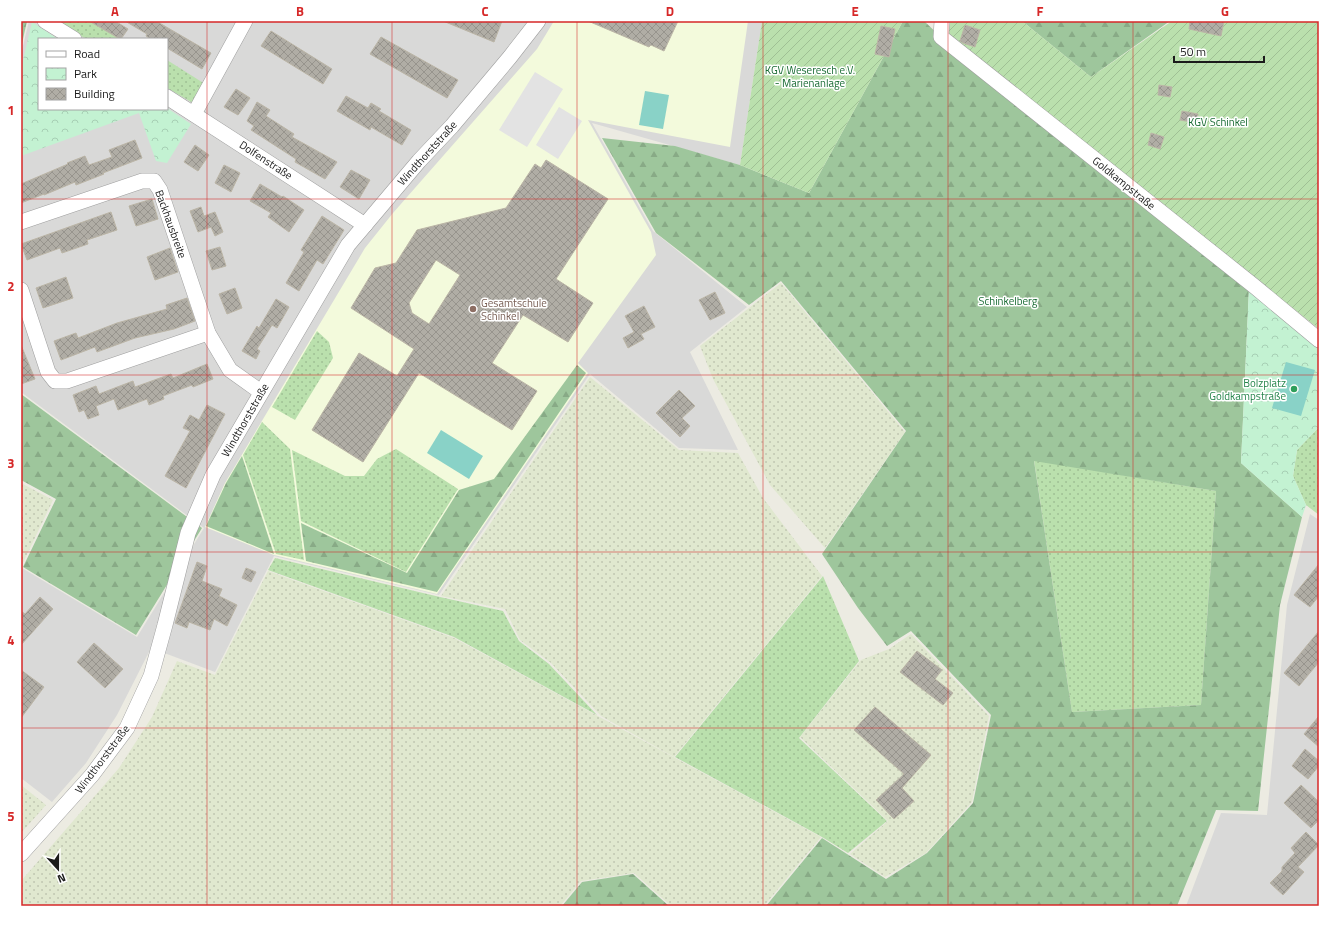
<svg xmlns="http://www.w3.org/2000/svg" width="1340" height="927" font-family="'Titillium Web',sans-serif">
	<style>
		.residential { fill: #d9d9d8; fill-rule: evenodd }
		.education { fill: #f3fadc }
		.farmland { fill: url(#farmland-dots) }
		.grass { fill: url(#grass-dots) }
		.forest { fill: url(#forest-firs); fill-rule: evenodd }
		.park { fill: url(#park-crowns) }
		.garden { fill: url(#garden-furrows) }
		.pitch { fill: #89d2c7 }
		.parking { fill: #e3e3e3 }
		.building { fill: url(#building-cross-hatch); stroke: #bbb5a6; fill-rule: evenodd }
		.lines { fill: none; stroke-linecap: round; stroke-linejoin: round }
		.minor-casing { stroke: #9f9f9f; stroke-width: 16 }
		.minor { stroke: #fff; stroke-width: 15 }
		.grid { fill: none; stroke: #d62828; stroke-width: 1; stroke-opacity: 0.55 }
		.education-dot { fill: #8d6e63; stroke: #fff; stroke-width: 1.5 }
		.leisure-dot { fill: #2e9e5b; stroke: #fff; stroke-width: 1.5 }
		.labels { text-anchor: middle; stroke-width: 3; stroke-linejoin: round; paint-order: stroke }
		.park-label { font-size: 11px; fill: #186b33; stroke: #fff }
		.street-label { font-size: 11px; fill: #1b1b1b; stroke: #fff }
		.education-label { font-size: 11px; fill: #785e54; stroke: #fff; text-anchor: start }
		.leisure-label { font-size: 11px; fill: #27864d; stroke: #fff; text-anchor: end }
		.neatline { fill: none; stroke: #d62828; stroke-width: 1.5 }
		.grid-label { font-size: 13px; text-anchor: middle; font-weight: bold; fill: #d62828 }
	</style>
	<defs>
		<pattern id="farmland-dots" width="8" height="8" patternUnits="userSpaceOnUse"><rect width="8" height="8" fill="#e0e8cf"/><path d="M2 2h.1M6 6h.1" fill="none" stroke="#c0c6b1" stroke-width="1.8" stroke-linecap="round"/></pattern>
		<pattern id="grass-dots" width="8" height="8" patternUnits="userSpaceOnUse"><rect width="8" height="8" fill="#bae0ad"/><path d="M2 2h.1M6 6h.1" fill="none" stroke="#9fc094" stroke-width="1.8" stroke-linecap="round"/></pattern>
		<pattern id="forest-firs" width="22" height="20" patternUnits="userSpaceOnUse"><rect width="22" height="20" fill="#9ec69c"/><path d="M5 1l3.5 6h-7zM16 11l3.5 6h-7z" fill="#88aa86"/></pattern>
		<pattern id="park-crowns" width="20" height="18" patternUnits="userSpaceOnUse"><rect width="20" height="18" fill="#c3f2d2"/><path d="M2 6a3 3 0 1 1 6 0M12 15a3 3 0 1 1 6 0" fill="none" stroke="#a7cfb4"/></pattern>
		<pattern id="garden-furrows" width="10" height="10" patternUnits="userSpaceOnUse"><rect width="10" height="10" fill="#bae0ad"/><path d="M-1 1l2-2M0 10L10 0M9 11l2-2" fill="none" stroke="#9fc094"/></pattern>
		<pattern id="building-cross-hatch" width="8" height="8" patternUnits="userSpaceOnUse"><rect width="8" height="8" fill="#b0ada5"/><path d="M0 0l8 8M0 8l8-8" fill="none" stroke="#97948d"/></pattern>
	</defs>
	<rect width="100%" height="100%" fill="#ecebe2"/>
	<g class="residential">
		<path d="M 29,21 L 762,21 L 740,165 L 592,123 L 653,231 L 747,307 L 690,352 L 738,450 L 679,448 L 590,374 L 439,595 L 274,556 L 215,672 L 151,648 L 117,715 L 86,763 L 52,802 L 21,778 L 21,570 L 22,568 L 137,637 L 204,528 L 21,392 L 21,54 ZM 39,39 L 167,39 L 167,109 L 39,109 Z"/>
		<polygon points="1310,514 1319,520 1319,906 1186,906 1221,813 1267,815 1287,605"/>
	</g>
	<polygon class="education" points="554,21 748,21 730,147 588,120 651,232 656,255 578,363 588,373 437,594 274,555 205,527 225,483 365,248 393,213 537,49"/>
	<g class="farmland">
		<polygon points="781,283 905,432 825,548 770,485 713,379 700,346"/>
		<polygon points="590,377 679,450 738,453 763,498 822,576 674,757 601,716 551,663 520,640 505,609 441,596"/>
		<polygon points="21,483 53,500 21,567"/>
		<polygon points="268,571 454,638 821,837 764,906 671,906 634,873 581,881 560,906 21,906 21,881 119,768 152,717 177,661 215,675"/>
		<polygon points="911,634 989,716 972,802 926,853 885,877 850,854 888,821 800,737 861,660 889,649"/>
		<polygon points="21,785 46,805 21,833"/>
	</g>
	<g class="grass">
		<polygon points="56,21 91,21 91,22 120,39 86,39"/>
		<polygon points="167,60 205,84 193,103 167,88"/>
		<polygon points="317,331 329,342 333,358 295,420 272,407"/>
		<polygon points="262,422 290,449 304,560 276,554 243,455"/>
		<polygon points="1319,427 1319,439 1317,442 1319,444 1319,515 1306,505 1293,476 1297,450"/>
		<polygon points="396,449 458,489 406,572 301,521 292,450 345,476 364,476 377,459"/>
		<polygon points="1034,460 1216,491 1201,705 1072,712"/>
		<polygon points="275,558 440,597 503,611 519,641 549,664 597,715 454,637 268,570"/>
		<polygon points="823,576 859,661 799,738 887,821 848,853 822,837 675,757"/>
	</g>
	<g class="forest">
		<polygon points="21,21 27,21 21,48"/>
		<path d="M 903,21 L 924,21 L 941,37 L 1249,288 L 1241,463 L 1302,517 L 1280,605 L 1258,811 L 1216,810 L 1177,906 L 766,906 L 822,838 L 886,879 L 927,853 L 973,803 L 991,715 L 911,631 L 887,646 L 858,608 L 822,554 L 906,431 L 781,281 L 749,305 L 656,233 L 602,138 L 675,146 L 740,165 L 809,193 ZM 1034,461 L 1216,491 L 1201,705 L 1072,712 Z"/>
		<polygon points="1022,21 1170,21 1091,77"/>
		<polygon points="577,365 586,373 437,592 306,561 301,523 407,573 459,490 494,479"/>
		<polygon points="21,394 202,528 136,635 23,567 56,499 21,480"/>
		<polygon points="242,456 274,554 206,526 226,483"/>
		<polygon points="633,874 669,906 562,906 582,882"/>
	</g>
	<g class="park">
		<polygon points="32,22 58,39 39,39 39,109 167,108 191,124 167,163 156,161 139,113 21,156 21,69"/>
		<polygon points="1249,288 1319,348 1319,427 1297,450 1293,476 1306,505 1302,517 1241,463"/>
	</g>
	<g class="garden">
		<polygon points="762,21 903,21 809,193 740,165"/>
		<polygon points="948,21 1022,21 1091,77 1172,21 1319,21 1319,329 947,35"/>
	</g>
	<g class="pitch">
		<polygon points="645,91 669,95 663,129 639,125"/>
		<polygon points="1286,362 1315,370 1301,416 1272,408"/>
		<polygon points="441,430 483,456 469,479 427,453"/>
	</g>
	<g class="parking">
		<polygon points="535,72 563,89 527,147 499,130"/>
		<polygon points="559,107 582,121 558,159 536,145"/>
	</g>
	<g class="building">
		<polygon points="89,21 115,21 128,29 121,39 120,39"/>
		<polygon points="125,21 156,21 211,53 202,69 167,48 167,39 151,39 146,36 147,34"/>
		<polygon points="443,21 502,21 494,42"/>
		<polygon points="588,21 678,21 664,51 651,45 649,47"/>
		<polygon points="1190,21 1224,21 1221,36 1189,29"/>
		<polygon points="965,25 980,30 975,47 963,43 960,41"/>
		<polygon points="881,26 895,29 889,57 875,54"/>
		<polygon points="271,31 332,69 323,84 261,46"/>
		<polygon points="381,37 458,80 447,98 370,54"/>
		<polygon points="1159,85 1172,87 1170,97 1158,95"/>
		<polygon points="236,89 250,98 238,115 224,107"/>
		<polygon points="346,96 368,108 371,103 381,109 379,111 411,130 402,145 371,127 370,130 337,111"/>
		<polygon points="257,102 270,110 266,116 294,134 292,137 337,162 325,179 295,162 296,159 251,130 254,126 247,121"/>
		<polygon points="1182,111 1198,114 1197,123 1180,120"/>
		<polygon points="1151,133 1164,137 1160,149 1148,145"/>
		<polygon points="135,140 142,158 103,173 104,174 76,185 75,182 44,195 44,194 21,203 21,184 68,164 67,163 85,156 89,165 112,157 109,150"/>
		<polygon points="195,145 209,155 198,171 184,162"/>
		<path d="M 546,160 L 608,199 L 556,279 L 593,303 L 568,342 L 523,315 L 492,363 L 537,391 L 512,430 L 419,373 L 363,462 L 312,430 L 359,353 L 397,376 L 414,349 L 351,308 L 375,268 L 396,263 L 417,230 L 506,208 L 535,164 L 541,168 ZM 436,260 L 460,275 L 429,324 L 412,313 L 409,303 Z"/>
		<polygon points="224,165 240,173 231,192 215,183"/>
		<polygon points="351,170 370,180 359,199 340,187"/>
		<polygon points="260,184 282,197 283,196 304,210 289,232 268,217 271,213 250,201"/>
		<polygon points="152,199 158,219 136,226 129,206"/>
		<polygon points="201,207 204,216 215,212 223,232 215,236 211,227 198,232 190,211"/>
		<polygon points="111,212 117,230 87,240 88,244 62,253 60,248 27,260 21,244"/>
		<polygon points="322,216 344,230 323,264 317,260 299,291 286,283 304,252 301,250"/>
		<polygon points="220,247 226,266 212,270 206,251"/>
		<polygon points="170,248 178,272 155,280 147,257"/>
		<polygon points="66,277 73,298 43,308 36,288"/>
		<polygon points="235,288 242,308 227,314 219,294"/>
		<polygon points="715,292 725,313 710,320 699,300"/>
		<polygon points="187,298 195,321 174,329 135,338 97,352 95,347 61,360 54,341 76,333 78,338 117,323 167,309 166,305"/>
		<polygon points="276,299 289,307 277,328 272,325 257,349 260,351 256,359 242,351 257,326 259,328"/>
		<polygon points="644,306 655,327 641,334 644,339 628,348 623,338 634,332 625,316"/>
		<polygon points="21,345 35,379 21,384"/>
		<polygon points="207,364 213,379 193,387 192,385 163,396 164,399 149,405 147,399 118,410 114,399 96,406 99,415 88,419 84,410 79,412 73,395 96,386 99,394 133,381 135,387 171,374 173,378"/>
		<polygon points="679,390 695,406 682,418 690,426 680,437 656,413"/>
		<polygon points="207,405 225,414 186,488 165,476 190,431 183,428 190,415 199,420"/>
		<polygon points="197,562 207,566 202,581 222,589 219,596 237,605 227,626 214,619 210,630 189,622 187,628 175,623"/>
		<polygon points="1319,564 1319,596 1310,607 1294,595"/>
		<polygon points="246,568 256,572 251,582 242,578"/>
		<polygon points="40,597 53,609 21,645 21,611 25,614"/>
		<polygon points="1319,631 1319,662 1299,686 1284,673"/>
		<polygon points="94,643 123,669 105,688 77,662"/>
		<polygon points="917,651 942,670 935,679 953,693 943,705 900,672"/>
		<polygon points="21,670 44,687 21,718"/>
		<polygon points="875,707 931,755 902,788 914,801 894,819 876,800 904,774 854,730"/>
		<polygon points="1319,716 1319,747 1304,734"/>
		<polygon points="1305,749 1319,761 1319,766 1308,779 1292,766"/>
		<polygon points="1301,785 1319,802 1319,820 1311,828 1284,803"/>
		<polygon points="1306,832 1319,845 1298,867 1304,872 1283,895 1270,883 1282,871 1282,867 1295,853 1291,848"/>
	</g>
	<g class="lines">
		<defs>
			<g id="minor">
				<polyline points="45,21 74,39"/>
				<polyline points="942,21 941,37 1254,286 1319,340"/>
				<polyline points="167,97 365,225"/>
				<polyline points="194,114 245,21"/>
				<polyline points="21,222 142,181 154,181 160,190 208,333 230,370 261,392"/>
				<polyline points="21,290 48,372 55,381 67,381 208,333"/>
				<polyline points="21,854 92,775 127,728 151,676 165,625 188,533 213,475 348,245 419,161 452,126 510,57 538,21"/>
			</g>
		</defs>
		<use href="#minor" class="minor-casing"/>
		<use href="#minor" class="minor"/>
	</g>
	<path class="grid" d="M 207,21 L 207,906M 392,21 L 392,906M 577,21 L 577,906M 763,21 L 763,906M 948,21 L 948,906M 1133,21 L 1133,906M 21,199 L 1319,199M 21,375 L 1319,375M 21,552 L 1319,552M 21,728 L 1319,728"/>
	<circle class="education-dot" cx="473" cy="309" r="4"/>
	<circle class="leisure-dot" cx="1294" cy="389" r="4"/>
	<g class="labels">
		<g class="park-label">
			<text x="810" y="74">KGV Weseresch e.V.<tspan x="810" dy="13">- Marienanlage</tspan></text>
			<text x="1218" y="126">KGV Schinkel</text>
			<text x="1008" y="305">Schinkelberg</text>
		</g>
		<g class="street-label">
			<text transform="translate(427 153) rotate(-48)" y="4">Windthorststraße</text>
			<text transform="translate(266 160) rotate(33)" y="4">Dolfenstraße</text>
			<text transform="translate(1124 183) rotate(39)" y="4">Goldkampstraße</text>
			<text transform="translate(171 224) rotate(70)" y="4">Backhausbreite</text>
			<text transform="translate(245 420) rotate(-60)" y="4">Windthorststraße</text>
			<text transform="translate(102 759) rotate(-53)" y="4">Windthorststraße</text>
		</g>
		<g class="education-label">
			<text x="481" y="307">Gesamtschule<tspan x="481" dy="13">Schinkel</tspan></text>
		</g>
		<g class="leisure-label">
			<text x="1286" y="387">Bolzplatz<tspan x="1286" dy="13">Goldkampstraße</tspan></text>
		</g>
	</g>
	<rect width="1340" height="927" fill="none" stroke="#ffffff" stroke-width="44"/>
	<rect x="38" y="38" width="130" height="72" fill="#ffffff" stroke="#a4a4a4"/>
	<rect x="46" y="51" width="20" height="6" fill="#ffffff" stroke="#a4a4a4"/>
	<text x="74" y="58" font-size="12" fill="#1b1b1b">Road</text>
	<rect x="46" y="68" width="20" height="12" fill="url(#park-crowns)" stroke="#a4a4a4"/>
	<text x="74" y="78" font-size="12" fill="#1b1b1b">Park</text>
	<rect x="46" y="88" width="20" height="12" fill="url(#building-cross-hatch)" stroke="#a4a4a4"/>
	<text x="74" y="98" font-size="12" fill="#1b1b1b">Building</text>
	<g transform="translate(58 869) rotate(159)" stroke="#ffffff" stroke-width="3" paint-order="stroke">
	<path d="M0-3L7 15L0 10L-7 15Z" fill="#1b1b1b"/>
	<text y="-6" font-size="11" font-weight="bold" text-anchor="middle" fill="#1b1b1b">N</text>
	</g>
	<path d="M1174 56v6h90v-6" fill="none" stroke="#1b1b1b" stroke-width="2"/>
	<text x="1180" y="56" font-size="12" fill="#1b1b1b" stroke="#ffffff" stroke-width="3" paint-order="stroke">50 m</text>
	<rect x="22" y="22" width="1296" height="883" class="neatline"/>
	<g class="grid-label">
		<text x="115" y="16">A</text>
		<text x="300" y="16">B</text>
		<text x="485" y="16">C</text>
		<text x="670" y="16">D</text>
		<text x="855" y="16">E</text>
		<text x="1040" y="16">F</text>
		<text x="1225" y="16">G</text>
		<text x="11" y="115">1</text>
		<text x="11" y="291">2</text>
		<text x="11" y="468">3</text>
		<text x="11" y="645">4</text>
		<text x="11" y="821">5</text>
	</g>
</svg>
